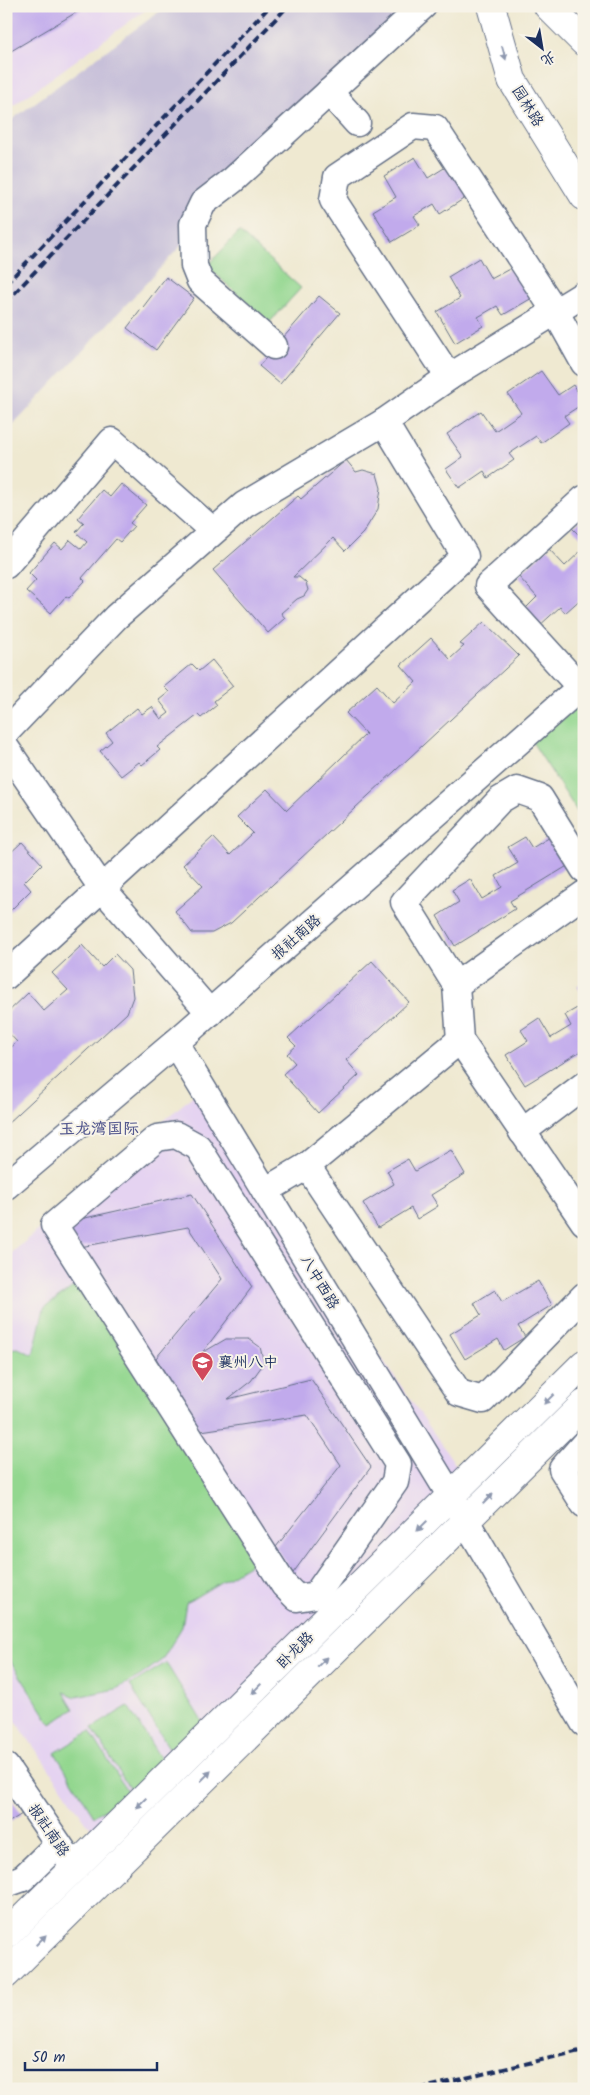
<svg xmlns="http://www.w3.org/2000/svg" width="590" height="2095" font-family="Kalam,'LXGW WenKai TC',sans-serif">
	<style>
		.built { fill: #e5d3f1 }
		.industrial { fill: #c7c0d9 }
		.green { fill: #93d78f; stroke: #578376 }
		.building { fill: #c1aaec }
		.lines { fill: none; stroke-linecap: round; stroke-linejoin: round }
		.minor-casing { stroke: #657086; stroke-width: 29 }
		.major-casing { stroke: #657086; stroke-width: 30 }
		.minor { stroke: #fff; stroke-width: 26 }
		.major { stroke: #fff; stroke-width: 28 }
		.rail { stroke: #1b2f5e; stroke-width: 4; stroke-dasharray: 8 4; stroke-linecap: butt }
		.oneway { fill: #8d97ae }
		.labels { text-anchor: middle; stroke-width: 4; stroke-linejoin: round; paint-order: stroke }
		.street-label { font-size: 15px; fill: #1b2f5e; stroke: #f7f3e8 }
		.poi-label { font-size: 15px; fill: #1b2f5e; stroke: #f7f3e8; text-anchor: start }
		.neighbourhood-label { font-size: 16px; font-weight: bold; fill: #555a90; stroke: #f7f3e8 }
	</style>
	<rect width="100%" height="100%" fill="#f7f3e8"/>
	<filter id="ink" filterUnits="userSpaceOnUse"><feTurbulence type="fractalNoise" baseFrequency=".02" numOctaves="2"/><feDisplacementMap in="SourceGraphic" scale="10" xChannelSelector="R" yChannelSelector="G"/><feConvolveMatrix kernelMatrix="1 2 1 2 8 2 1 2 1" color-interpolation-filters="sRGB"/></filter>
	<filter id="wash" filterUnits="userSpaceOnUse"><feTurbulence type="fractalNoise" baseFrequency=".0096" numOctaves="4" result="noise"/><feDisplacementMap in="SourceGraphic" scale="20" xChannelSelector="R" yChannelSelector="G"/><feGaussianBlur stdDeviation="1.12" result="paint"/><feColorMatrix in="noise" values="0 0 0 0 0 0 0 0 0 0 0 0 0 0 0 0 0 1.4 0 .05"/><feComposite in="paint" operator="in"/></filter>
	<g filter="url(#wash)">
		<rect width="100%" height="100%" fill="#efe9d1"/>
		<g class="built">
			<polygon points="6,6 151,6 6,111"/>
			<polygon points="197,1092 483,1504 116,1865 6,1707 6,1258"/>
		</g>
		<polygon class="industrial" points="167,6 405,6 6,433 6,124"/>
		<g class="green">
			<polygon points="239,232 301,288 269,323 207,266"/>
			<polygon points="584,684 584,822 527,734"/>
			<polygon points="87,1277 265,1555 186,1603 182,1627 162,1660 140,1676 116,1689 76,1697 64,1692 74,1709 51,1724 6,1654 6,1349 18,1348 33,1355 44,1308"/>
			<polygon points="166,1663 205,1726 169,1748 130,1685"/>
			<polygon points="128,1706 167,1769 131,1791 92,1728"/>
			<polygon points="90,1731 129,1794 94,1816 55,1753"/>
		</g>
		<g id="blocks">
			<g class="building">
				<polygon points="6,6 87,6 6,54"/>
				<polygon points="415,157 428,178 449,165 468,196 440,214 434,204 414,216 420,225 392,242 373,211 396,197 384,176"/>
				<polygon points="479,258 491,279 513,267 532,298 503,315 497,306 478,317 483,326 455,343 437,312 460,298 448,277"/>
				<polygon points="166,277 194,298 156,350 127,328"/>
				<polygon points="319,296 340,313 280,384 259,366"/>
				<polygon points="541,371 558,395 573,385 584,403 564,416 569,423 541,443 536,436 509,454 514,460 488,478 484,471 459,488 446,469 463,457 447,434 481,411 495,431 521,413 508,394"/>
				<polygon points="346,460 356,472 363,470 377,474 381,488 378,509 363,533 345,551 333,538 293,577 299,577 306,583 308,590 304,596 297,599 281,613 285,618 268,633 213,570 298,496 301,499"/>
				<polygon points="121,484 146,505 130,523 134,526 120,542 116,539 82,578 85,581 69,598 66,596 51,613 26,591 36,580 29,573 55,543 62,549 70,540 81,549 87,542 76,532 84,523 78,518 102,490 110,497"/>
				<polygon points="584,517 584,540 572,528"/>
				<polygon points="548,548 565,566 584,548 584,596 565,613 560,607 538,627 523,611 537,597 518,576"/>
				<polygon points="484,622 519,656 231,923 212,933 192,933 175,911 203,886 183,865 213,837 230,855 253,833 237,817 267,789 287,810 366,734 346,713 377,685 393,703 416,682 401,665 431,638 450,659 464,646 460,644"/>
				<polygon points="212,660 233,686 214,701 217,705 201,718 198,715 157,747 160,750 142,765 139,762 121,776 100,751 112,741 106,733 137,708 142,714 152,707 161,719 169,713 159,700 169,692 164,687 192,664 199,671"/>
				<polygon points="552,836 569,865 510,901 515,909 455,946 437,916 459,902 452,890 470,879 482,899 502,887 496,876 518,863 508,847 525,837 532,848"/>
				<polygon points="22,842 42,864 24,882 31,890 6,915 6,857"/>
				<polygon points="82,945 102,967 115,954 130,970 133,997 127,1013 6,1125 6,1052 17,1042 6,1030 6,1014 28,993 44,1011 68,990 52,973"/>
				<polygon points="372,961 409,1002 346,1060 359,1075 318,1113 283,1074 295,1063 287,1054 296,1046 288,1038"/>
				<polygon points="584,982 584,996 577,986"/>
				<polygon points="584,1004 584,1037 580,1040 584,1049 525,1085 506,1055 528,1041 521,1030 539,1018 551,1038 571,1026 565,1015"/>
				<polygon points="451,1150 465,1174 431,1195 438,1206 417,1219 411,1208 378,1228 363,1203 394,1184 387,1171 408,1159 415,1171"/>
				<polygon points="192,1194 252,1287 202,1353 226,1339 249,1339 260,1347 264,1363 251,1381 228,1399 311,1379 371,1467 293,1573 276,1547 341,1465 307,1415 201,1431 156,1358 222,1279 188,1227 80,1247 63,1223"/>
				<polygon points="538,1281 552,1305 518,1326 525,1337 504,1350 498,1339 465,1359 450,1334 481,1315 474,1303 495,1290 502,1302"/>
				<polygon points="6,1792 22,1814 6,1824"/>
			</g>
		</g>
	</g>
	<g filter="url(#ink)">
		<use href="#blocks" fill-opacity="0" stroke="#657086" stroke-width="1"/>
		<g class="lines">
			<defs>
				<g id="minor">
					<polyline points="329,92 357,123"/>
					<polyline points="274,346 200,281 194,266 193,224 203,203 233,180 423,6"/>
					<polyline points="449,377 333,200 337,177 413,126 435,128 555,311 584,363"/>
					<polyline points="6,565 112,441 213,531"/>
					<polyline points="580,687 488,586 584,499"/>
					<polyline points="6,732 116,617 244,505 384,422 449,377 584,294"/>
					<polyline points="6,748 102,888 210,1013"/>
					<polyline points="584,869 540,798 517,790 500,800 404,902 456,985 460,1040 584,1222"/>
					<polyline points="6,976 465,556 384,422"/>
					<polyline points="456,985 584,894"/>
					<polyline points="175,1043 466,1521 584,1723"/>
					<polyline points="522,1132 584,1085"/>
					<polygon points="176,1135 198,1147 398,1464 395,1482 316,1595 297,1598 284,1585 54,1225 157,1138"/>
					<polyline points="307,1166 459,1393 483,1400 584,1296"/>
					<polyline points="6,1186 175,1043 584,684"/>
					<polyline points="265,1191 307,1166 460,1040"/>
					<polyline points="584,1444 562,1469 584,1504"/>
					<polyline points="6,1767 75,1868"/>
					<polyline points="6,1884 23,1878 58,1844"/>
				</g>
				<g id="major">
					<polyline points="491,6 512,80 584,196"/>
					<polyline points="548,6 584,42"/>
					<polyline points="6,1935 584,1364"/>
					<polyline points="6,1974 584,1404"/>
				</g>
			</defs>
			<use href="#minor" class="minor-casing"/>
			<use href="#major" class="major-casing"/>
			<use href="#minor" class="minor"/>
			<use href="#major" class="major"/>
			<g class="rail">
				<polyline points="6,284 270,6"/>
				<polyline points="6,302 288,6"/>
				<polyline points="419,2089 584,2050"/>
			</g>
		</g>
		<defs><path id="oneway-solid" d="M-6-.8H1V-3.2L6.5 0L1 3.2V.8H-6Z" transform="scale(1.25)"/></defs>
		<g class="oneway">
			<use href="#oneway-solid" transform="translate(504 53) rotate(74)"/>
			<use href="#oneway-solid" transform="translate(549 1399) rotate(135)"/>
			<use href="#oneway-solid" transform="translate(488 1499) rotate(-45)"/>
			<use href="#oneway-solid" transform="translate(422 1526) rotate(135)"/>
			<use href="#oneway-solid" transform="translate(322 1662) rotate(-45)"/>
			<use href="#oneway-solid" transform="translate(256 1689) rotate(135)"/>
			<use href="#oneway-solid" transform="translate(206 1776) rotate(-45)"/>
			<use href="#oneway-solid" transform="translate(141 1803) rotate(135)"/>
			<use href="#oneway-solid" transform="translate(41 1940) rotate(-45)"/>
		</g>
	</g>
	<defs>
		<symbol id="school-pin" viewBox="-11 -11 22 30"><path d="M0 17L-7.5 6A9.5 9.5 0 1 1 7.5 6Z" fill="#d1495b" stroke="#f7f3e8"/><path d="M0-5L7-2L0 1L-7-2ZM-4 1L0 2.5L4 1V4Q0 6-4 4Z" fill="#fff"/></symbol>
	</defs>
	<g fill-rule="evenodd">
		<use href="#school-pin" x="190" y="1350" width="25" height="34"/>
	</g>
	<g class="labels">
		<g class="street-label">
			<text transform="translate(528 106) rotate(58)" y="5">园林路</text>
			<text transform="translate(296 937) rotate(-41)" y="5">报社南路</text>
			<text transform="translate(320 1282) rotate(59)" y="5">八中西路</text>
			<text transform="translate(295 1650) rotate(-45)" y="5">卧龙路</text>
			<text transform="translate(49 1830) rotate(56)" y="5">报社南路</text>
		</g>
		<g class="poi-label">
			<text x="218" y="1367">襄州八中</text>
		</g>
		<g class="neighbourhood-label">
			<text x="99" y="1134">玉龙湾国际</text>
		</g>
	</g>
	<rect width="590" height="2095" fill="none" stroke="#f7f3e8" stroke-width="25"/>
	<g transform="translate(542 48) rotate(149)" stroke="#f7f3e8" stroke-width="4" paint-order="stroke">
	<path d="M0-4L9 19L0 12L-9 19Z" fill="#1b2f5e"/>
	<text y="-8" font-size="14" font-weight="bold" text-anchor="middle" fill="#1b2f5e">北</text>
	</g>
	<path d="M25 2062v8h132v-8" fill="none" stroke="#1b2f5e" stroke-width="2.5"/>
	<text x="32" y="2062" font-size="15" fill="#1b2f5e" stroke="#f7f3e8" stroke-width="4" paint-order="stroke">50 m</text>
</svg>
